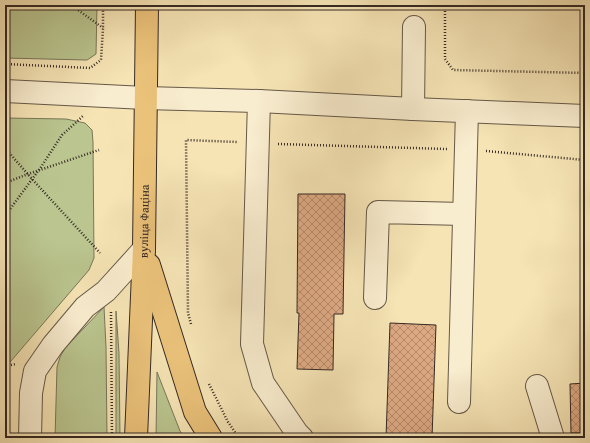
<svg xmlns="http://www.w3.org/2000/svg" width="590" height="443" font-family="'Gentium Book Plus',serif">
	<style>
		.grass { fill: #bac58f; stroke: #78775a }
		.building { fill: url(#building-cross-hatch); stroke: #352924 }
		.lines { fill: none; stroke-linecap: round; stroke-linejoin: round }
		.minor-casing { stroke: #655848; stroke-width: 24 }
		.major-casing { stroke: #352924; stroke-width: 24 }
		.path { stroke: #352924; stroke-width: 2.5; stroke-dasharray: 1 2; stroke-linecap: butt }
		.minor { stroke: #f9edcf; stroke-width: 22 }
		.major { stroke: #ebc27a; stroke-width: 22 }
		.labels { text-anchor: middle; stroke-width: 3.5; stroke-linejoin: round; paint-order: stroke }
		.street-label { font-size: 12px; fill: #352924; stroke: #f9edcf }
	</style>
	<defs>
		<pattern id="building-cross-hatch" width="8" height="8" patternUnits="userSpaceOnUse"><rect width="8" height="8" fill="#dda983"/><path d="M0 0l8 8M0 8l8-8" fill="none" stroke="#b48a6b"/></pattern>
	</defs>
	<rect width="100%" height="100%" fill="#f6e4b5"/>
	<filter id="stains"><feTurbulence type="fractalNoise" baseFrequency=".005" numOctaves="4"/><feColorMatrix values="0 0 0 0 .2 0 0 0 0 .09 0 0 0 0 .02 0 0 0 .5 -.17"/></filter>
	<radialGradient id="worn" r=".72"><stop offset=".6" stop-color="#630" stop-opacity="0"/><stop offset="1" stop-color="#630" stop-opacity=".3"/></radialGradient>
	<g class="grass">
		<polygon points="5,5 97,5 96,54 87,60 5,58"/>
		<polygon points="5,118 66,119 85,123 92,130 93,142 94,258 89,270 5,368"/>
		<polygon points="104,307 106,347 107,438 55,438 57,367 60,357 65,348"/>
		<polygon points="116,311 119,353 120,438 116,438"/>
		<polygon points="157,372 180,431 185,438 156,438"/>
	</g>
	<g class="building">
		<polygon points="298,194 345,194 343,314 334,314 333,370 297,369 299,313 297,313"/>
		<polygon points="390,323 436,325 432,438 386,438"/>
		<polygon points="585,383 585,433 571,433 570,384"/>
	</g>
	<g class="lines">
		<defs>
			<g id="minor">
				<polyline points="5,91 145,98 259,101 413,109 585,116"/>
				<polyline points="259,101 252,344 263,383 297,433 302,438"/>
				<polyline points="413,109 414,27"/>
				<polyline points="375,298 378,212 464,214"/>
				<polyline points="537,386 553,438"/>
				<polyline points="459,402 467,111"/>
				<polyline points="30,438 31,393 35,371 53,345 85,307 106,291 144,249"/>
			</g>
			<g id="major">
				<polyline points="149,265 195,412 211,438"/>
				<path id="s1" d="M 136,438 L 144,249 L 147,5"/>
			</g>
		</defs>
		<use href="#minor" class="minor-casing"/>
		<use href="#major" class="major-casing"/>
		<g class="path">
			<polyline points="71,5 103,28"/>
			<polyline points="445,5 445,59 453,70 585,73"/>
			<polyline points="5,64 90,68 101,60 103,29 103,5"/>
			<polyline points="278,144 447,149"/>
			<polyline points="5,148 32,179 100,253"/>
			<polyline points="486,151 585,160"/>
			<polyline points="5,183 28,174 99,150"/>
			<polyline points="5,216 41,167 62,135 83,116"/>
			<polyline points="111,312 112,438"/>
			<polyline points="191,324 188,313 186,140 237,142"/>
			<polyline points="5,366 16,364"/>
			<polyline points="209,384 228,422 239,438"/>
		</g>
		<use href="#minor" class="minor"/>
		<use href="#major" class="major"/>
	</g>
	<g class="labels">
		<g class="street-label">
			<text dy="4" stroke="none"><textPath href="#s1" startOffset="217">вуліца Фаціна</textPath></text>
		</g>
	</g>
	<rect width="590" height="443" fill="none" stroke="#f6e4b5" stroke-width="20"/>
	<rect x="6" y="6" width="578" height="431" fill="none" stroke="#352924" stroke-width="2"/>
	<rect x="10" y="10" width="570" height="423" fill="none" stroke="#352924"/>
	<rect width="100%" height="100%" filter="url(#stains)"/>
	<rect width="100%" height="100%" fill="url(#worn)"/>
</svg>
